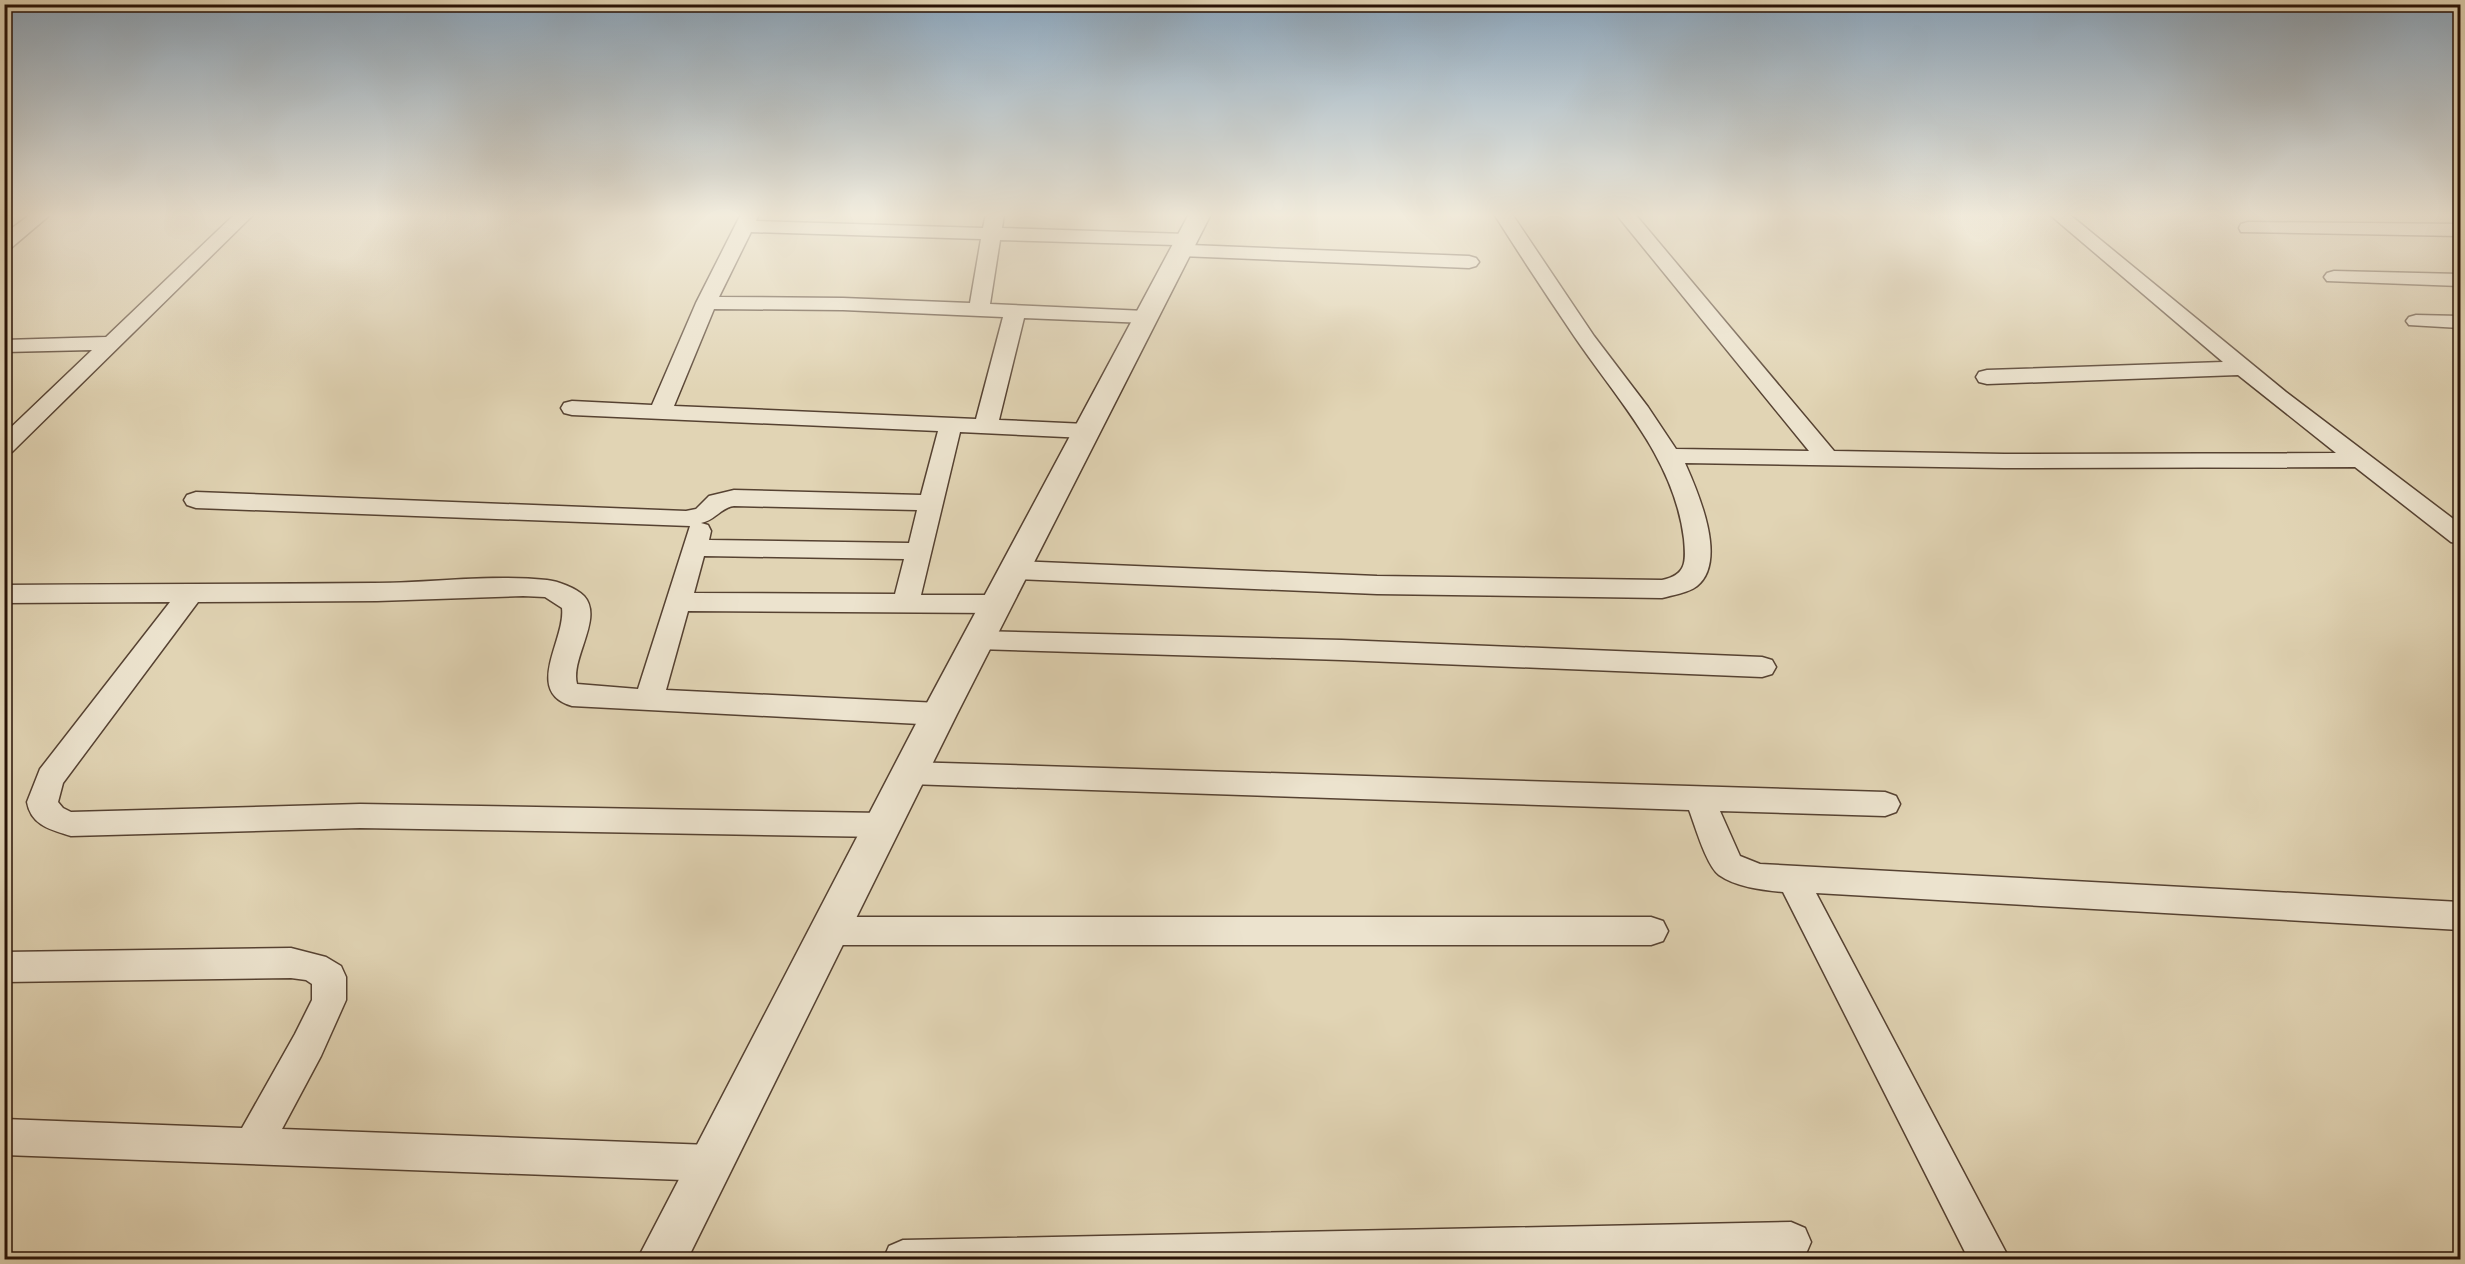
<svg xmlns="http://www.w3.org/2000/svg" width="2465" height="1264" font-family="'Gentium Book Plus',serif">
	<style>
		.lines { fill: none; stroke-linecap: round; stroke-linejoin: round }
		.minor-casing { stroke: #564232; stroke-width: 3 }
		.tertiary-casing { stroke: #564232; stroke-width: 3 }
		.minor { fill: #ece3ce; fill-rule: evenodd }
		.tertiary { fill: #ece3ce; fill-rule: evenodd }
	</style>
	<rect width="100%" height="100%" fill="#e1d4b4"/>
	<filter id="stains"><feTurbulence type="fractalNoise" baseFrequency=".00333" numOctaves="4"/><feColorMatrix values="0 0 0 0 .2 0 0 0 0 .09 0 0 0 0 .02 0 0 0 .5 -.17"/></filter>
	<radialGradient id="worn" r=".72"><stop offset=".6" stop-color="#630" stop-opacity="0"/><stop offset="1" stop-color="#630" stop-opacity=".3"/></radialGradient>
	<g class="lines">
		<defs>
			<g id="minor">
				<polygon points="31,214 51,214 11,248 4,250 4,234"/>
				<polygon points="235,214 254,214 12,452 4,454 4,434 92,350 4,352 4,340 106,337"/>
				<path d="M 741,214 L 759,214 L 756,221 L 983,228 L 986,214 L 1004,214 L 1002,228 L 1186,234 L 1193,236 L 1196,240 L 1190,245 L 1469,256 L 1476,258 L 1479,262 L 1476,266 L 1469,268 L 1181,256 L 1174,254 L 1171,250 L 1176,245 L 1000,240 L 990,304 L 1146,311 L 1153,313 L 1156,317 L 1153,321 L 1146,323 L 1024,318 L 999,420 L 1086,424 L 1094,426 L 1097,431 L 1094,436 L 1086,438 L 960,432 L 921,595 L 996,595 L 1005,598 L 1009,604 L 1005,610 L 996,613 L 688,611 L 666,690 L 939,703 L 949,707 L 953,714 L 949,721 L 939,725 L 572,706 C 523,692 566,639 562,608 L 545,597 L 523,596 L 377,601 L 198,602 L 63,783 L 58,802 L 63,808 L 71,812 L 360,804 L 882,813 L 893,816 L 897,825 L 893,834 L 882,837 L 360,828 L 71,836 C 52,830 31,826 27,802 L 40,769 L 170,602 L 4,603 L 4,585 C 128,584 251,584 374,583 C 431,583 490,574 547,580 C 558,581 576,588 584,596 C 604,618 570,658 577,684 L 638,689 L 690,526 L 196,508 L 187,505 L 184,500 L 187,495 L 196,492 L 686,511 L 696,509 L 709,496 L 734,490 L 921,495 L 938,431 L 572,415 L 564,413 L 561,408 L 564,403 L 572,401 L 652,405 L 696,303 ZM 751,232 L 981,239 L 970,303 L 843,298 L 719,297 ZM 714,309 L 843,310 L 1003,317 L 976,419 L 674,406 ZM 734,506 L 917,510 L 909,543 L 709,540 L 711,531 L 708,525 L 701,523 C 716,520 720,508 734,506 ZM 704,556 L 904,559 L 895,594 L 694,593 Z"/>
				<path d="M 1494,214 L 1512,214 L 1594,336 L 1648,407 L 1676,449 L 1809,451 L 1616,214 L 1635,214 L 1834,451 L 2004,454 L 2336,453 L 2238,375 L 1987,384 L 1979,382 L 1976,377 L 1979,372 L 1987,370 L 2223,362 L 2049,214 L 2069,214 L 2286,392 L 2460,524 L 2460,544 L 2451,542 L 2355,467 L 2004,468 L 1685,463 C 1698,492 1728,561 1697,586 C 1688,593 1673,595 1662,598 L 1377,594 L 1013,579 L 1004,576 L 1000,570 L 1004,564 L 1013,561 L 1377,576 L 1662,580 C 1687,575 1686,561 1684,539 C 1674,458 1618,401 1574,336 C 1547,296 1520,255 1494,214 Z"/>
				<polygon points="2248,222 2460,224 2460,236 2241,232 2239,228 2241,224"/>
				<polygon points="2334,271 2460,274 2460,286 2327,281 2324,277 2327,273"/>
				<polygon points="2416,315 2460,316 2460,328 2409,325 2406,321 2409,317"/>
				<polygon points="977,631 1342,640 1762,657 1772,660 1776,667 1772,674 1762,677 1342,660 977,649 967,647 963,640 967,633"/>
				<path d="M 909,762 L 1885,792 L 1896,796 L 1900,804 L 1896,812 L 1885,816 L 1720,811 L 1740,856 L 1760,864 L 2460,902 L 2460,930 L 1816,893 L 2010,1260 L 1969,1260 L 1783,892 C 1762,890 1736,887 1719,875 C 1706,865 1695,825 1689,810 L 909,784 L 898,781 L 894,773 L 898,765 Z"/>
				<polygon points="828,917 1651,917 1663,921 1668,931 1663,941 1651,945 828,945 816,941 811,931 816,921"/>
				<polygon points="291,948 326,957 341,966 346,977 346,1000 321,1056 282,1129 710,1145 723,1150 729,1163 723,1176 710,1181 4,1155 4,1119 242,1128 295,1034 312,1000 312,984 306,980 291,978 4,982 4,952"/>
				<polygon points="1791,1222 1805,1228 1811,1242 1805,1256 1796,1260 883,1260 889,1246 903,1240"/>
			</g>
			<polygon id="tertiary" points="1189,214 1211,214 957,714 687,1260 637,1260 921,714"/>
		</defs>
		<use href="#minor" class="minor-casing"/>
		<use href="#tertiary" class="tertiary-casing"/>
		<use href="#minor" class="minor"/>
		<use href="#tertiary" class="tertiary"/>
	</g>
	<linearGradient id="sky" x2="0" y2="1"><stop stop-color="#8ca6bc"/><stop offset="0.55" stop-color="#f2ecdd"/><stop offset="1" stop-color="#f2ecdd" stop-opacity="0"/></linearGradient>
	<rect width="2465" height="391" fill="url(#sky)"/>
	<rect width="2465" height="1264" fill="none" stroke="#e1d4b4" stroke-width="24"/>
	<rect x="6" y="6" width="2453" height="1252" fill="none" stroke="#281206" stroke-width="3"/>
	<rect x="12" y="12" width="2441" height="1240" fill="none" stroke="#281206" stroke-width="1.5"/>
	<rect width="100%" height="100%" filter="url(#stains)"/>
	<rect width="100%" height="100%" fill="url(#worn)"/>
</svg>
